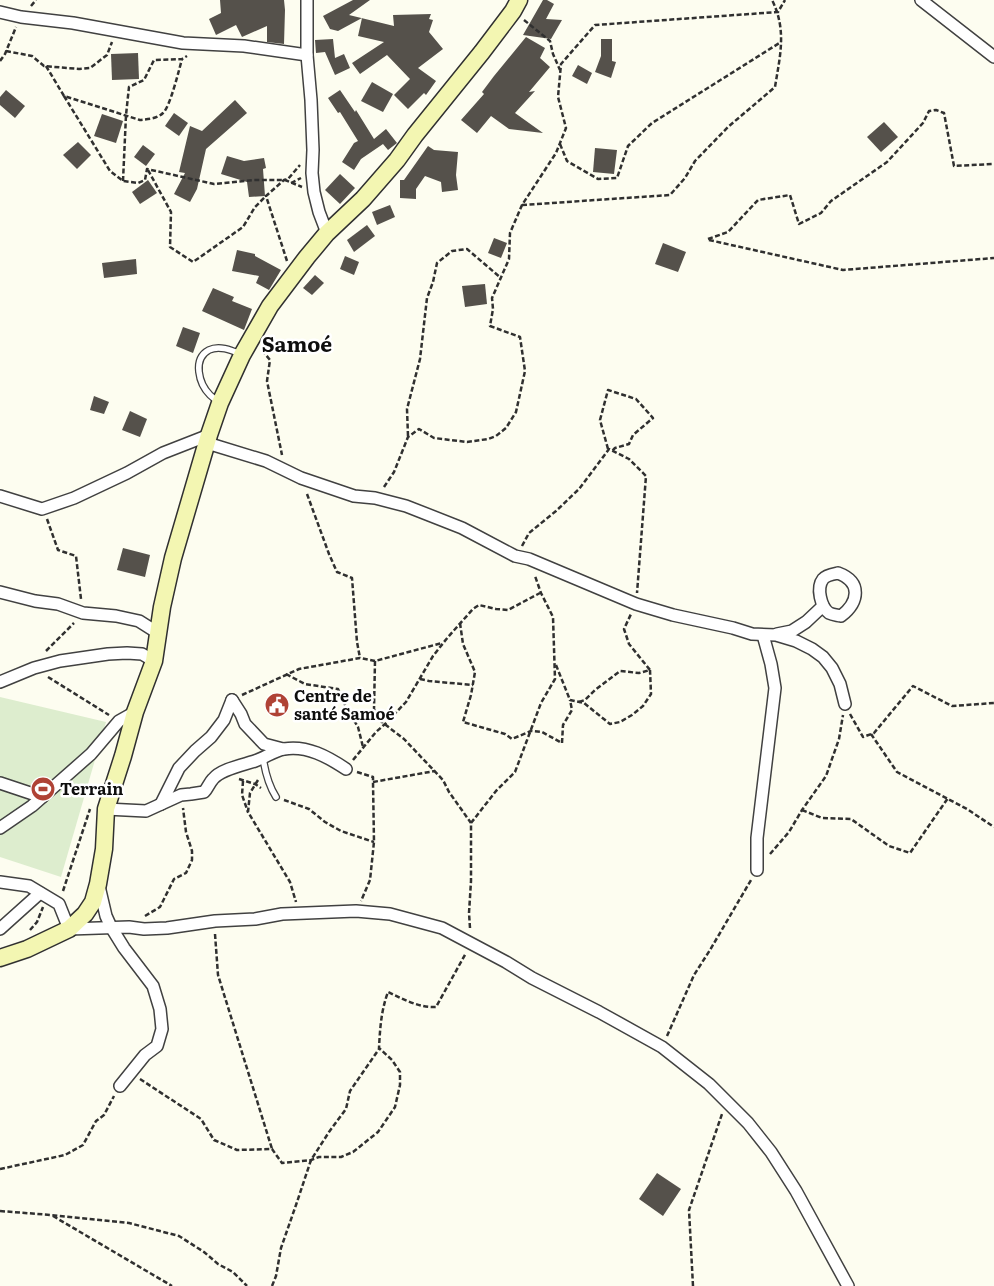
<svg xmlns="http://www.w3.org/2000/svg" width="994" height="1286" font-family="Literata,serif">
	<style>
		.pitch { fill: #ddedce }
		.building { fill: #55514b }
		.lines { fill: none; stroke-linecap: round; stroke-linejoin: round }
		.service-casing { stroke: #414141; stroke-width: 8 }
		.minor-casing { stroke: #414141; stroke-width: 14 }
		.secondary-casing { stroke: #303030; stroke-width: 19 }
		.path { stroke: #303030; stroke-width: 2.5; stroke-dasharray: 5 2.5; stroke-linecap: butt }
		.service { stroke: #fff; stroke-width: 5.5 }
		.minor { stroke: #fff; stroke-width: 11 }
		.secondary { stroke: #f3f6b2; stroke-width: 16 }
		.labels { text-anchor: middle; stroke-width: 5; stroke-linejoin: round; paint-order: stroke }
		.poi-label { font-size: 16px; font-weight: bold; fill: #0e0e0e; stroke: #fff; text-anchor: start }
		.district-label { font-size: 21px; font-weight: bold; fill: #0e0e0e; stroke: #fff }
	</style>
	<rect width="100%" height="100%" fill="#fdfdf0"/>
	<polygon class="pitch" points="0,697 106,722 61,877 0,857"/>
	<g class="building">
		<polygon points="220,0 284,0 285,10 284,44 267,42 267,26 242,37 236,25 216,35 209,19 221,13"/>
		<polygon points="353,0 370,0 349,15 394,26 393,15 431,14 429,19 433,20 429,32 443,49 418,68 436,81 426,95 424,93 408,109 394,95 410,79 387,55 360,74 352,63 384,42 358,36 362,18 338,31 330,29 323,16"/>
		<polygon points="543,0 547,0 554,4 546,19 562,20 551,39 523,35"/>
		<polygon points="526,37 545,48 540,58 550,67 529,92 535,91 515,113 543,133 509,129 491,116 477,133 461,120 484,94 482,92 494,76"/>
		<polygon points="333,39 335,58 344,54 350,68 335,75 325,52 316,53 315,40"/>
		<polygon points="601,39 612,39 612,61 616,62 611,78 595,72 601,56"/>
		<polygon points="138,53 139,79 112,80 111,54"/>
		<polygon points="578,65 592,73 587,84 572,76"/>
		<polygon points="372,82 393,94 383,112 361,101"/>
		<polygon points="6,90 25,106 15,118 0,105 0,97"/>
		<polygon points="340,90 355,112 356,110 374,139 386,129 397,143 388,150 383,144 361,159 354,170 342,162 354,143 358,141 340,112 338,113 328,98"/>
		<polygon points="235,100 247,113 206,149 197,189 190,202 174,194 185,173 179,172 190,126 202,131"/>
		<polygon points="174,113 188,123 179,136 165,126"/>
		<polygon points="102,114 123,121 116,143 94,136"/>
		<polygon points="884,122 898,137 881,152 867,137"/>
		<polygon points="78,142 91,155 77,169 63,155"/>
		<polygon points="143,145 155,154 146,166 134,157"/>
		<polygon points="428,146 434,150 458,152 456,175 458,190 442,192 441,182 425,176 416,189 416,199 400,198 400,180 404,180"/>
		<polygon points="595,148 617,150 614,174 593,172"/>
		<polygon points="227,156 244,161 264,158 266,168 263,169 265,196 249,197 247,182 221,174"/>
		<polygon points="340,174 355,188 340,204 325,190"/>
		<polygon points="148,180 157,193 140,204 132,192"/>
		<polygon points="390,205 395,217 377,225 372,212"/>
		<polygon points="367,225 375,236 354,252 347,240"/>
		<polygon points="494,238 507,243 501,258 488,253"/>
		<polygon points="663,243 686,252 678,272 655,264"/>
		<polygon points="237,250 255,254 255,256 281,270 269,290 256,283 259,276 232,271"/>
		<polygon points="345,256 359,262 354,275 340,269"/>
		<polygon points="136,259 137,274 104,278 102,263"/>
		<polygon points="315,275 324,283 312,295 303,288"/>
		<polygon points="485,284 487,304 465,307 462,286"/>
		<polygon points="213,288 234,297 232,301 252,309 244,330 202,311"/>
		<polygon points="183,327 200,333 193,353 176,346"/>
		<polygon points="94,396 109,402 104,414 90,410"/>
		<polygon points="130,411 147,419 140,437 122,430"/>
		<polygon points="123,548 150,555 145,577 117,570"/>
		<polygon points="657,1173 681,1189 663,1216 639,1199"/>
	</g>
	<g class="lines">
		<defs>
			<g id="service">
				<path d="M 219,402 C 216,400 213,398 210,395 C 199,384 192,359 209,350 C 219,345 231,350 240,354"/>
				<path d="M 263,758 C 265,771 269,786 276,797"/>
			</g>
			<g id="minor">
				<polyline points="307,0 307,55 311,100 313,150 312,173 314,192 319,212 327,233"/>
				<polyline points="921,0 994,57"/>
				<polyline points="0,12 21,17 73,23 183,43 244,46 307,55"/>
				<polyline points="207,443 266,461 301,478 354,496 375,498 406,506 462,528 515,556 529,559 636,604 673,615 733,628 752,634 776,635 796,641 812,649 823,657 832,668 840,684 845,704"/>
				<polyline points="0,496 42,509 74,498 127,473 163,453 209,435"/>
				<path d="M 838,573 C 862,582 859,602 841,616 C 837,615 833,615 829,613 C 821,607 816,588 823,579 C 826,575 833,574 838,573 Z"/>
				<polyline points="0,592 35,601 58,604 83,613 116,616 139,621 158,633"/>
				<polyline points="777,634 792,631 806,622 823,606"/>
				<polyline points="0,682 34,668 60,661 108,654 127,653 142,654 154,661"/>
				<polyline points="232,700 241,714 245,724 264,744 283,749"/>
				<polyline points="0,783 42,797"/>
				<polyline points="161,804 179,768 195,751 211,737 224,720 232,700"/>
				<path d="M 106,809 L 146,811 L 181,795 L 191,794 L 204,792 C 208,788 209,783 213,779 C 221,769 243,765 255,761 C 264,758 276,750 284,749 C 307,745 328,757 346,769"/>
				<polyline points="0,828 32,806 91,754 119,721 135,712"/>
				<polyline points="757,870 757,838 775,688 771,664 763,635"/>
				<polyline points="0,882 29,886 59,904 69,929 129,927 144,929 167,928 215,921 255,919 282,914 356,911 390,914 442,928 506,962 532,978 599,1012 662,1047 709,1084 748,1123 771,1152 796,1191 848,1286"/>
				<polyline points="99,886 106,916 111,927 124,948 153,986 160,1009 162,1029 157,1046 145,1055 120,1086"/>
				<polyline points="0,929 40,893"/>
			</g>
			<polyline id="secondary" points="0,958 27,949 69,929 85,914 93,902 98,884 104,849 106,809 123,756 135,712 154,661 162,607 173,558 209,435 220,403 242,355 270,306 307,257 327,233 363,199 397,160 415,135 482,52 513,11 519,0"/>
		</defs>
		<use href="#service" class="service-casing"/>
		<use href="#minor" class="minor-casing"/>
		<use href="#secondary" class="secondary-casing"/>
		<g class="path">
			<polyline points="31,6 36,0"/>
			<polyline points="524,20 550,41 553,54 560,70"/>
			<polyline points="6,51 32,56 44,66 79,69 90,68 107,55 112,42"/>
			<polyline points="0,61 5,54 16,27"/>
			<path d="M 46,66 L 64,96 L 140,120 C 147,119 157,119 163,113 C 170,107 179,70 182,59"/>
			<polyline points="64,96 110,171 123,181 138,183 145,180 147,169 214,184 254,180 285,180 302,187"/>
			<polyline points="560,144 567,161 598,179 617,178 628,146 652,123 781,42"/>
			<polyline points="148,170 171,212 170,247 193,262 243,227 255,207 266,196"/>
			<polyline points="123,181 126,115 129,87 144,80 154,60 182,59 187,56"/>
			<polyline points="291,183 301,178"/>
			<path d="M 522,205 L 670,195 L 685,178 L 695,161 L 728,127 L 775,87 C 780,56 787,30 772,0"/>
			<polyline points="708,239 728,232 758,200 790,195 799,224 821,213 831,201 887,162 923,123 929,111 936,110 944,113 954,166 994,164"/>
			<polyline points="709,240 843,270 994,258"/>
			<polyline points="287,261 266,196 284,180 288,179 300,165"/>
			<polyline points="262,350 270,360 267,381 282,455"/>
			<polyline points="408,436 407,409 420,359 427,298 433,282 437,263 452,251 467,249 501,278"/>
			<polyline points="608,449 600,420 608,390 636,399 653,418 633,435 629,444 615,448 612,451"/>
			<polyline points="384,487 394,472 408,437 419,429 434,438 467,442 488,439 496,436 506,428 516,412 525,371 520,337 490,326 493,309 492,298 509,259 510,233 522,205 556,153 566,128 558,97 561,64 595,25 778,12 785,0"/>
			<polyline points="307,494 329,554 337,572 352,578 357,642 360,658"/>
			<polyline points="47,519 58,550 76,556 81,599"/>
			<polyline points="522,546 529,533 556,511 579,489 609,449 629,459 646,476 637,593"/>
			<polyline points="460,623 463,644 475,672 471,695 463,722 505,734 512,739 531,731 542,732 562,743 563,725 572,710 570,700"/>
			<polyline points="46,651 74,623"/>
			<polyline points="375,661 374,709 378,719 404,739 443,780 449,792 471,823"/>
			<polyline points="556,665 570,700 584,703 610,724 620,722 632,715 643,706 651,694 650,670"/>
			<polyline points="286,674 305,684 338,689 346,707 358,727 363,747"/>
			<polyline points="48,677 109,715"/>
			<polyline points="420,679 429,681 473,685"/>
			<polyline points="242,695 299,669 360,658 375,661 442,643"/>
			<polyline points="579,702 585,700 595,690 620,671 639,673 650,670 629,644 624,629 631,614"/>
			<polyline points="850,714 863,737 874,733 913,686 952,706 994,703"/>
			<polyline points="871,734 897,772 967,809 994,827"/>
			<polyline points="353,760 376,732 385,724 406,702 433,656 448,637 473,609 479,605 496,609 508,610 540,593"/>
			<polyline points="357,772 373,777 373,782 374,842 370,880 361,901"/>
			<polyline points="239,779 255,784 261,788"/>
			<polyline points="258,780 250,793 248,812 290,882 296,902"/>
			<polyline points="243,781 242,795 248,812"/>
			<polyline points="373,782 435,771"/>
			<polyline points="284,800 309,809 325,822 341,831 374,842"/>
			<polyline points="802,810 822,818 851,819 889,846 910,853 948,798"/>
			<polyline points="770,854 789,832 802,810 826,776 839,739 843,715"/>
			<polyline points="63,891 90,809"/>
			<polyline points="145,916 160,907 174,879 186,873 192,860 192,851 186,832 183,808"/>
			<polyline points="470,928 469,913 471,881 471,823 496,791 515,772 541,703 555,679 553,617 541,593 535,576"/>
			<polyline points="30,930 37,922 43,907"/>
			<polyline points="215,934 218,975 272,1149"/>
			<polyline points="667,1036 694,975 710,950 751,880"/>
			<path d="M 140,1079 L 201,1119 L 214,1140 L 237,1150 L 272,1149 L 282,1163 L 311,1160 L 319,1157 L 341,1157 L 353,1152 L 378,1132 L 395,1107 L 400,1085 L 400,1072 L 392,1060 L 379,1048 C 380,1029 381,1011 388,992 C 403,999 419,1008 436,1007 L 466,953"/>
			<polyline points="0,1169 65,1155 83,1145 96,1121 104,1115 114,1096"/>
			<polyline points="0,1211 51,1215 129,1223 179,1236 204,1252 218,1264 233,1272 247,1286"/>
			<polyline points="53,1216 172,1286"/>
			<polyline points="272,1286 276,1276 281,1248 296,1205 311,1160 329,1132 346,1109 350,1091 379,1049"/>
			<polyline points="693,1286 689,1210 722,1114"/>
		</g>
		<use href="#service" class="service"/>
		<use href="#minor" class="minor"/>
		<use href="#secondary" class="secondary"/>
	</g>
	<defs>
		<symbol id="civic-disc" viewBox="-11 -11 22 22"><circle r="9.5" fill="#af4235" stroke="#fff"/><path d="M-.6-6.5H3V-4.5H.6V-3L4-1V1h2V6H-6V1h2V-1L-.6-3ZM-1.2 2.5V6h2.4V2.5Z" fill="#fff"/></symbol>
		<symbol id="stadium-disc" viewBox="-11 -11 22 22"><circle r="9.5" fill="#af4235" stroke="#fff"/><path d="M0-5a6.5 5 0 1 0 0 10a6.5 5 0 1 0 0-10ZM-3.5-1.8h7v3.6h-7Z" fill="#fff"/></symbol>
	</defs>
	<g fill-rule="evenodd">
		<use href="#civic-disc" x="263" y="691" width="28" height="28"/>
		<use href="#stadium-disc" x="29" y="775" width="28" height="28"/>
	</g>
	<g class="labels">
		<g class="poi-label">
			<text x="294" y="702">Centre de<tspan x="294" dy="18">santé Samoé</tspan></text>
			<text x="60" y="795">Terrain</text>
		</g>
		<g class="district-label">
			<text x="297" y="352">Samoé</text>
		</g>
	</g>
</svg>
